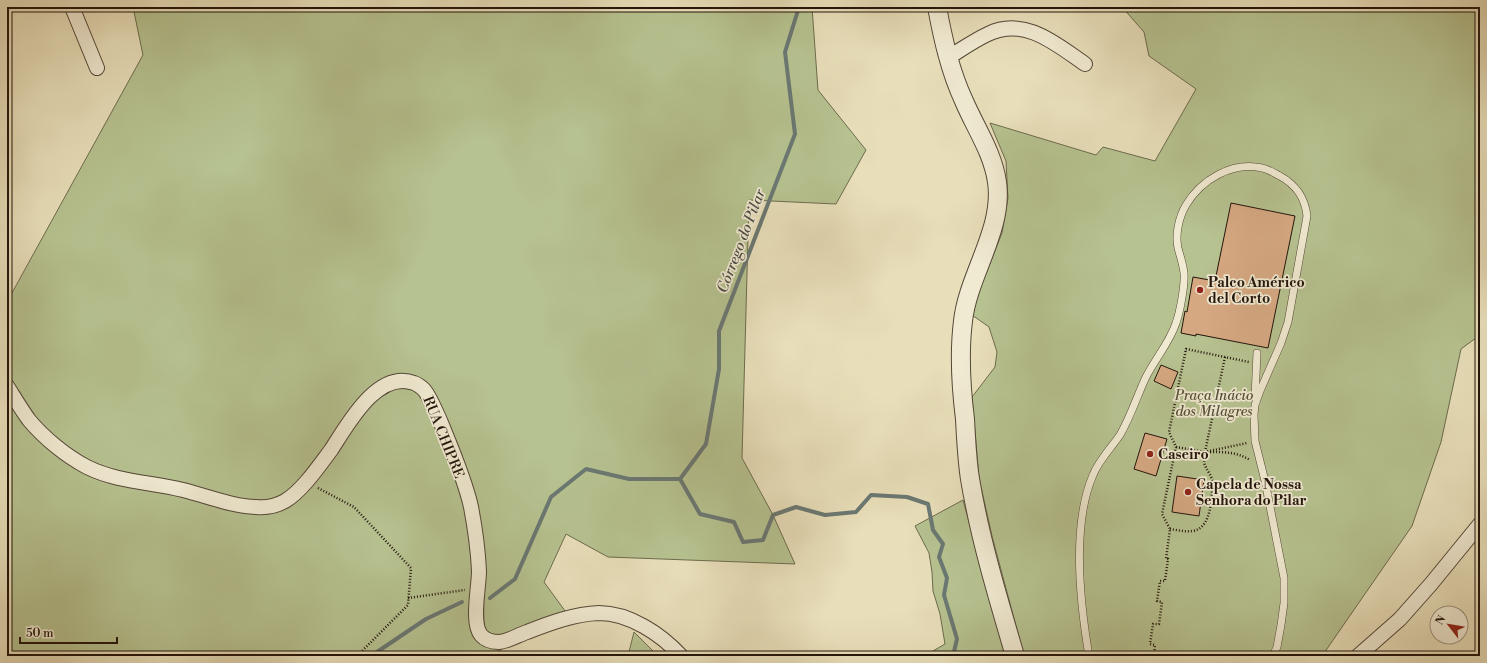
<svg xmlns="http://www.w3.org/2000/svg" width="1487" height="663" font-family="'Libre Bodoni',serif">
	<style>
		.green { fill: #b6c290; stroke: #6c6b4e }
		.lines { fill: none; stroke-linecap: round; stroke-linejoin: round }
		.stream { stroke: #6a7873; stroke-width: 4 }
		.building { fill: #d5a882; stroke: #23140b }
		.service-casing { stroke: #544737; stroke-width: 8 }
		.minor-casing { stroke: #544737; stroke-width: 16 }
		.tertiary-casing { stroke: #544737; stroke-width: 20 }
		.path { stroke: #23140b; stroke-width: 2.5; stroke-dasharray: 1 2; stroke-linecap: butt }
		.service { stroke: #f0ead2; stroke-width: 7 }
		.minor { stroke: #f0ead2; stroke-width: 14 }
		.tertiary { stroke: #f0ead2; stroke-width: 18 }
		.poi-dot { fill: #8f2418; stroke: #f0ead2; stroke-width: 1.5 }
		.labels { text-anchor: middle; stroke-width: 3.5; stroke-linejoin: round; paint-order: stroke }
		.poi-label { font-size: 14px; font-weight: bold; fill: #23140b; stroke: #f0ead2; text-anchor: start }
		.park-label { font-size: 14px; font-style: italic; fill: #56513a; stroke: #f0ead2 }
		.street-label { font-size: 14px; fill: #23140b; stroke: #f0ead2 }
		.water-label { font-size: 15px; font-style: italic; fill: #4c4e48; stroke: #f0ead2 }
	</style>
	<rect width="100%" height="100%" fill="#e8dfba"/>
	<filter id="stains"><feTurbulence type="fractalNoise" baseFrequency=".005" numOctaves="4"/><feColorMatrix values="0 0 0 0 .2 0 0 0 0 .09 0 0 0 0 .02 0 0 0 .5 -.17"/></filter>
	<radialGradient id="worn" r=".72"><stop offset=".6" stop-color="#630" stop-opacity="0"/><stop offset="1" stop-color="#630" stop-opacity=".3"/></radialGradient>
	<g class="green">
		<polygon points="133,7 812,7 818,90 866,150 836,204 749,200 742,458 773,515 795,564 608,557 566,534 544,582 568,615 537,624 492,656 7,656 7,302 143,55"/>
		<polygon points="1122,7 1480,7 1480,335 1461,349 1441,442 1412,526 1322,656 1024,656 992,536 979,478 972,397 995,367 997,352 989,327 972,315 981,286 1002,233 1008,198 1006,161 990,123 1096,155 1103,147 1155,161 1196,89 1149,56 1144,32"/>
		<polygon points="963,500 1006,656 933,656 933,651 945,644 940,614 933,591 932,572 929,553 915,526"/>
		<polygon points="634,632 658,656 628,656"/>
	</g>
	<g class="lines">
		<g class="stream">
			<polyline points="680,479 706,444 719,369 719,331 795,134 785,52 799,7"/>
			<polyline points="490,598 515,579 551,497 586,469 629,479 680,479 700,514 734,522 743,542 763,540 773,515 796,507 825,515 856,512 871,495 907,497 928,504 933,530 943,544 939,557 947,578 944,595 957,639 953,656"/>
			<polyline points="371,656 426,619 462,602"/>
		</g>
	</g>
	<g class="building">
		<polygon points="1231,203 1295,216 1268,348 1196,334 1196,336 1181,333 1185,311 1187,312 1193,277 1215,281"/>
		<polygon points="1161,365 1178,372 1171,389 1154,381"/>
		<polygon points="1145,433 1167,439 1156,476 1134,469"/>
		<polygon points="1177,476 1204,480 1199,516 1172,512"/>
	</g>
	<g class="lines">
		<defs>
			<g id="service">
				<polyline points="1255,397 1257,353"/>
				<path d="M 1089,656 C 1080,603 1071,526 1093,475 C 1099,460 1111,448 1120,435 C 1131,416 1137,396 1146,377 C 1155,359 1170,342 1176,323 C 1180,312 1185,285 1184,273 C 1183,264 1180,256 1178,248 C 1175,234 1179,217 1186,205 C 1201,180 1232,161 1262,168 C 1268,169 1274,173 1280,176 C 1296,185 1305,197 1307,216 L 1288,322 L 1281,343 L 1260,391 L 1255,405 L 1254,415 L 1255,441 L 1265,481 L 1284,578 L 1284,603 L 1281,625 L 1277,647 L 1273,656"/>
			</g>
			<g id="minor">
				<polyline points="72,7 97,68"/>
				<path d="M 949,57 C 962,49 975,40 988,34 C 1025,16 1057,45 1085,64"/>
				<path d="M 7,386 C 14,397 21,409 29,420 C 44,438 66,456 87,467 C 117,482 151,482 183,490 C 207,496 231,506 256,507 C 266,508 276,506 285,501 C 302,491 319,466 331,450 C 347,426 377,369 414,383 C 417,384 423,388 425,391 C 431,399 435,410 439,418 C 450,445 465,479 471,507 C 475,528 478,550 479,571 C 479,587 471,623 481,635 C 486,641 492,642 499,642 C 509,641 518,635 527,632 C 550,623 574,614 599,613 C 629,613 661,634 681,656"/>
				<polyline points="1358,656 1400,619 1431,584 1480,524"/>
			</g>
			<path id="tertiary" d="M 937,7 C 943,39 950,71 964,101 C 975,127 993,153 997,182 C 1004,229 968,275 963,321 C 959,353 961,387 965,419 C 966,439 967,460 970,479 C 980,539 998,598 1015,656"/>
		</defs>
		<use href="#service" class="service-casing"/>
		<use href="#minor" class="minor-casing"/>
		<use href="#tertiary" class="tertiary-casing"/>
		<g class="path">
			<polyline points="1176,447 1205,452"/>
			<polyline points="1205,452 1225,357"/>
			<path d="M 1210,452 C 1225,452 1237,452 1250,460"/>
			<polyline points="318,488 354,507 411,568 408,605 357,656"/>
			<path d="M 1170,529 C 1177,530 1185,532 1192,531 C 1212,529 1211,498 1213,483 C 1210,469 1201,468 1205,452 L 1247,443"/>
			<polyline points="408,598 465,590"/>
			<polyline points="1154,656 1155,645 1150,644 1153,624 1159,624 1162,602 1157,601 1160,581 1165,581 1168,559 1166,559 1170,529 1162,514 1176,447 1169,432 1186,349 1249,362"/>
		</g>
		<use href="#service" class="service"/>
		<use href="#minor" class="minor"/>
		<use href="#tertiary" class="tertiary"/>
	</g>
	<g class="poi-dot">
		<circle cx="1200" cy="290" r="4"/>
		<circle cx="1150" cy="454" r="4"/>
		<circle cx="1188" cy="492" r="4"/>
	</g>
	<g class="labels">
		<g class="poi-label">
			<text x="1208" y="287">Palco Américo<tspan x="1208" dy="16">del Corto</tspan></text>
			<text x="1158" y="459">Caseiro</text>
			<text x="1196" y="489">Capela de Nossa<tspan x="1196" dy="16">Senhora do Pilar</tspan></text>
		</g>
		<g class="park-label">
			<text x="1214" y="400">Praça Inácio<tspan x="1214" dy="16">dos Milagres</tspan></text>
		</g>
		<g class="street-label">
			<text transform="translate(444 437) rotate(68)" y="5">RUA CHIPRE</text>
		</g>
		<g class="water-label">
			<text transform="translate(741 241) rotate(-69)" y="5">Córrego do Pilar</text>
		</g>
	</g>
	<rect width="1487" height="663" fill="none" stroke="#e8dfba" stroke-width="24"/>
	<rect x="8" y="8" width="1471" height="647" fill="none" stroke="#23140b" stroke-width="2"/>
	<rect x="12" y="12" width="1463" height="639" fill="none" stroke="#23140b"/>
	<g transform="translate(1449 625) rotate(301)"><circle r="19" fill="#f0ead2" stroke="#9e9482"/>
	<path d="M0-3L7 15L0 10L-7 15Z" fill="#8f2418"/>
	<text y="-6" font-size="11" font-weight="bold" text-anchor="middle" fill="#23140b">N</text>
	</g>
	<path d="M20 637v6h97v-6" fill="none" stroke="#23140b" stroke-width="2"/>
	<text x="26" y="637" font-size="12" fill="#23140b" stroke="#f0ead2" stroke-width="3" paint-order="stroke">50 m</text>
	<rect width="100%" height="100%" filter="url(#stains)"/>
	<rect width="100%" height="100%" fill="url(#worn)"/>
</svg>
